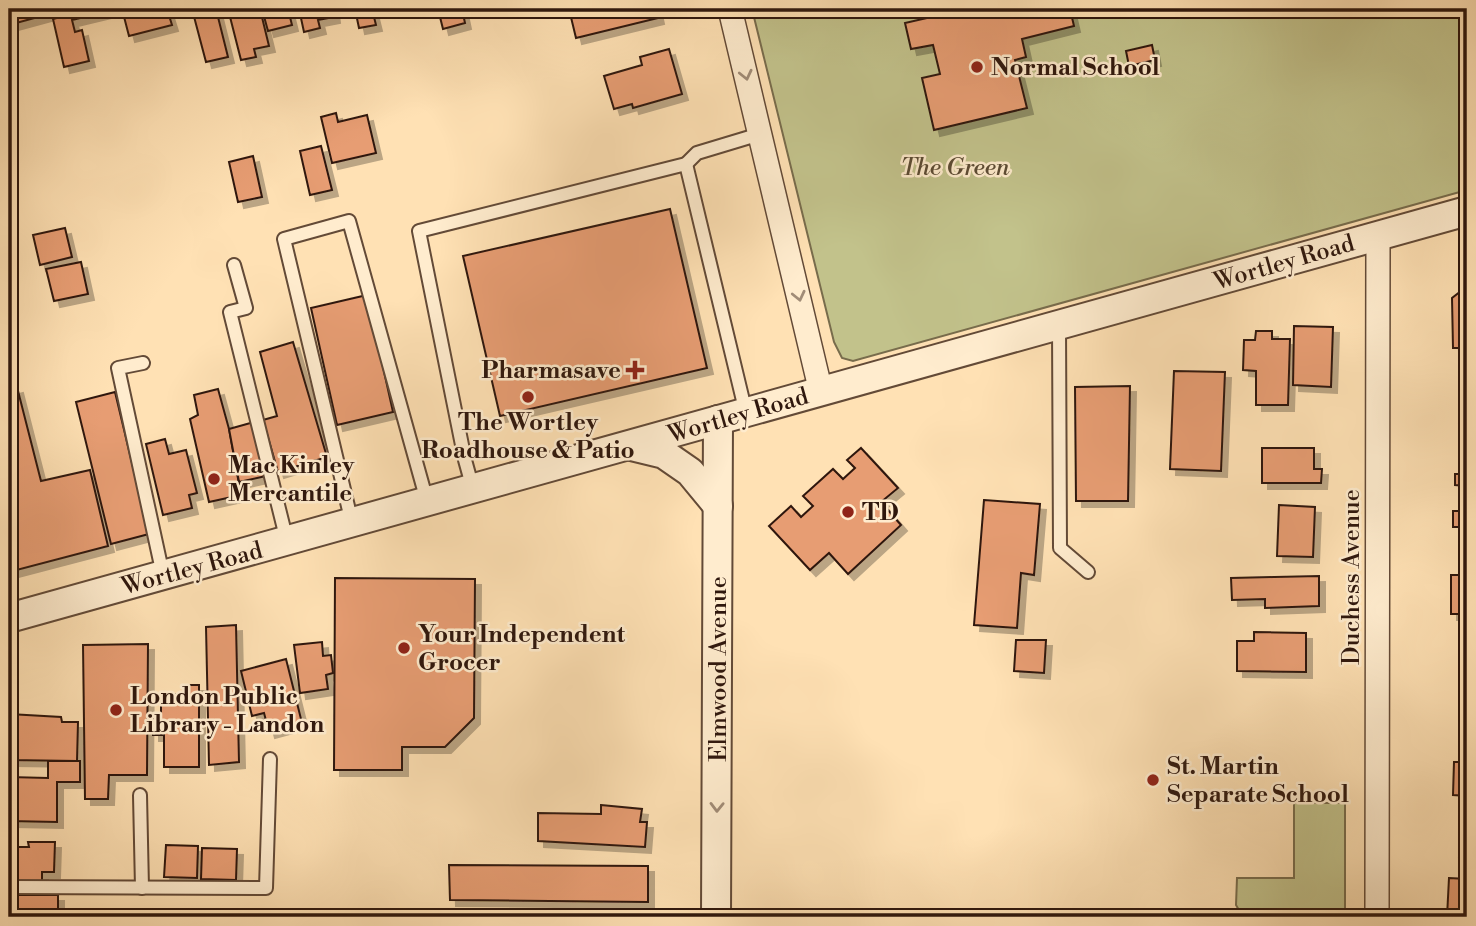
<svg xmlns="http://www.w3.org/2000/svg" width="1476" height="926" font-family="'Libre Bodoni',serif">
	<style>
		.green { fill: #c2c28b; stroke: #786c4c; stroke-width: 2 }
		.building { fill: #e79d73; stroke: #2f170d; stroke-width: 2; filter: url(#shadow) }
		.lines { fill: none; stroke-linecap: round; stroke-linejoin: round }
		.service-casing { stroke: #634a37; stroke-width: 16 }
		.minor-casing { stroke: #634a37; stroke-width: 26 }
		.tertiary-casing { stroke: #634a37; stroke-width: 32 }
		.service { stroke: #ffecce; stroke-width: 12 }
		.minor { stroke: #ffecce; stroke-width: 23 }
		.tertiary { stroke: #ffecce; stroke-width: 28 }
		.oneway { stroke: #a18c77 }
		.poi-dot { fill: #8f2418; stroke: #ffecce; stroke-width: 2.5 }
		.labels { text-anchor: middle; stroke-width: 5; stroke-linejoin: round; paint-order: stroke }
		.poi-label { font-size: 24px; font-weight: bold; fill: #2f170d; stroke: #ffecce; text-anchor: start }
		.park-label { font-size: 24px; font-style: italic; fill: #5b4a33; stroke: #ffecce }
		.street-label { font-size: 24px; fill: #2f170d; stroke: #ffecce }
	</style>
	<defs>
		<filter id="shadow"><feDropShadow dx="6" dy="6" stdDeviation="0" flood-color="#0004"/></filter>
	</defs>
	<rect width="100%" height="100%" fill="#ffe1b4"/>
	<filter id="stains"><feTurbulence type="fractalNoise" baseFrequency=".00286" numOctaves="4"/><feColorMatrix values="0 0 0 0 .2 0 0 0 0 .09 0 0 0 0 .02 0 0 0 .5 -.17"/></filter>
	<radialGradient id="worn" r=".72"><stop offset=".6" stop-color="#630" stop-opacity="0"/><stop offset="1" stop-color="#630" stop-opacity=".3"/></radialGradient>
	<g class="green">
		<polygon points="752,9 1467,9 1467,190 853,361 842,358 834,342"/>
		<polygon points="1294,803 1345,803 1345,917 1243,917 1236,905 1237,878 1294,878"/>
	</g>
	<g class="building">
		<polygon points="9,9 47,9 49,14 9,25"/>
		<polygon points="67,9 118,9 72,20 75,32 82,30 89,61 64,67 53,19 68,15"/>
		<polygon points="122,9 167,9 172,25 129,36"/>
		<polygon points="192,9 216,9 228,57 206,62"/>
		<polygon points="228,9 260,9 269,46 254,49 256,57 241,60"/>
		<polygon points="262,9 288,9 292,25 268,31"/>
		<polygon points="299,9 333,9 334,17 318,20 320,28 304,32"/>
		<polygon points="355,9 372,9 376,25 359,28"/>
		<polygon points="438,9 462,9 465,23 443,29"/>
		<polygon points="569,9 656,9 658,18 576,38"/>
		<polygon points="925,9 1070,9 1074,26 1022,39 1026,57 1015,60 1027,108 934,130 922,78 940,74 933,45 911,49 905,23 927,18"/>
		<polygon points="1152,45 1155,60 1129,66 1126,51"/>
		<polygon points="669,49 682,94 633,108 632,104 614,109 604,76 642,65 640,57"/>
		<polygon points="336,113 338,122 367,115 376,153 332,163 321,117"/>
		<polygon points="321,146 332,190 310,195 300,151"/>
		<polygon points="253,156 262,197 238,202 229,162"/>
		<polygon points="670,209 707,368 500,416 463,256"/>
		<polygon points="65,228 72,257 40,265 33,235"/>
		<polygon points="81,262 88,294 54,301 46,269"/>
		<polygon points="1461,291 1467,291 1467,423 1459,423 1460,359 1467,359 1466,348 1453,348 1452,298"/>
		<polygon points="367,295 393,412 337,425 311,308"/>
		<polygon points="1294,326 1333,327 1331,387 1293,385"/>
		<polygon points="1256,331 1272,331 1272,339 1290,339 1288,405 1256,405 1256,371 1243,370 1244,340 1255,340"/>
		<polygon points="293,342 327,457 278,472 263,420 277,416 260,352"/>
		<polygon points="1174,371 1225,372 1221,471 1170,469"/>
		<polygon points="1130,386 1128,501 1076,501 1075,387"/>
		<polygon points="17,387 41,481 90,470 108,546 9,572 9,389"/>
		<polygon points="218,389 229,429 241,495 209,502 190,419 198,415 194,395"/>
		<polygon points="115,392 149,534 111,544 76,402"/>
		<polygon points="254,422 266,476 239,482 229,429"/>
		<polygon points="165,439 169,454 186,450 197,493 189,495 192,508 163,515 146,444"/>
		<polygon points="861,448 898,488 881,502 901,525 848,574 829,553 810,570 769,526 791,506 801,517 813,506 803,496 833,469 843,479 855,468 847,460"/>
		<polygon points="1262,448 1314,448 1314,469 1322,469 1321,483 1262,483"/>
		<polygon points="1466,458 1467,486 1455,485 1455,474 1466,474"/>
		<polygon points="984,500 1040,504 1034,575 1021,573 1017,628 974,625"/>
		<polygon points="1279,505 1315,507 1313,557 1277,556"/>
		<polygon points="1453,511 1467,511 1467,544 1464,544 1464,527 1453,527"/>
		<rect x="1451" y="575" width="16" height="39"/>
		<polygon points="1319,576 1319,606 1265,608 1265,599 1232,600 1231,578"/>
		<polygon points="335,578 475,579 474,718 445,747 402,747 402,770 334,770"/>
		<polygon points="236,625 239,762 209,765 206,627"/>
		<polygon points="1462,627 1467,627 1467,660 1461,660"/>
		<polygon points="1254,632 1306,633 1306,672 1237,671 1237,641 1254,641"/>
		<polygon points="1016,640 1046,640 1044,673 1014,671"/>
		<polygon points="322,642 323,656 331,655 333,673 326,675 328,689 300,693 294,645"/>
		<polygon points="148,644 147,775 109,775 108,799 85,799 83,645"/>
		<polygon points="286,659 302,723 269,732 264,713 252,716 241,671"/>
		<polygon points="185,685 199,685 199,767 164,767 164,735 153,735 153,716 161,716 161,694 185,694"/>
		<rect x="1459" y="712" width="8" height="35"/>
		<polygon points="9,714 61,717 62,722 78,722 77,761 9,760"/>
		<polygon points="48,761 80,761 80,782 57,782 57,822 9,821 9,777 48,778"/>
		<polygon points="1454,762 1467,762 1467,796 1453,795"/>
		<polygon points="601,805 642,809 640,822 647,822 645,847 538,841 538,813 601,814"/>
		<polygon points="1460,814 1467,815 1467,857 1459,857"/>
		<polygon points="28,842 55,842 54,872 42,872 42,881 9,881 9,847 29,847"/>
		<polygon points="166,845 198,846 197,878 164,877"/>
		<polygon points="202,848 237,849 236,880 201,879"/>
		<polygon points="449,865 648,866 648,902 450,900"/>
		<polygon points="1449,878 1467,879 1467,917 1447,917"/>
		<rect x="9" y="895" width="49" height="22"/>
	</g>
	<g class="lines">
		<defs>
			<g id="service">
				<polyline points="686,164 697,153 760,134"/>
				<polyline points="234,265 246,308 230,312 287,541"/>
				<polyline points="1059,326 1060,548 1088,572"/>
				<polyline points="143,363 118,368 163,575"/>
				<polyline points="473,489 465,460 419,231 686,164 746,413"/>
				<polyline points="352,523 284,239 349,221 427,501"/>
				<polyline points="140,795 142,888"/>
				<polyline points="9,887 266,888 270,759"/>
			</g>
			<g id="minor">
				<polyline points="730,9 821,392"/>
				<polyline points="1377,917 1378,236"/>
			</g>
			<g id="tertiary">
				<polyline points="631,446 664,454 690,472 718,506"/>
				<polyline points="9,618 1467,211"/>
				<polyline points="716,917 718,420"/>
			</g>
		</defs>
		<use href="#service" class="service-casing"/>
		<use href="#minor" class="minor-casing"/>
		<use href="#tertiary" class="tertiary-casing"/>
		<use href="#service" class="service"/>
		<use href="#minor" class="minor"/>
		<use href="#tertiary" class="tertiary"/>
	</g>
	<defs><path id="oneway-chevron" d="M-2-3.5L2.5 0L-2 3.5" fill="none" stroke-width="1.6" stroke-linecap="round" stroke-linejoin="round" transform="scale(1.75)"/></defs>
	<g class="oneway">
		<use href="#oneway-chevron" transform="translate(746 75) rotate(77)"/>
		<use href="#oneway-chevron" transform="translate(799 296) rotate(77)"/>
		<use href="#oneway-chevron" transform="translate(717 807) rotate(91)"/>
	</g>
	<g class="poi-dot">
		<circle cx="977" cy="67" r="7"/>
		<path d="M631.5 359.5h7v7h7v7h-7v7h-7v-7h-7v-7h7z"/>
		<circle cx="528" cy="397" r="7"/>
		<circle cx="214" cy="479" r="7"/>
		<circle cx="848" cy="512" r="7"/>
		<circle cx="404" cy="648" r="7"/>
		<circle cx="116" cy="710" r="7"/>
		<circle cx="1153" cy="780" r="7"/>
	</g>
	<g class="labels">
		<g class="poi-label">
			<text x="991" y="75">Normal School</text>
			<text x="621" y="378" text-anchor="end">Pharmasave</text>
			<text x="528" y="430" text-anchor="middle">The Wortley<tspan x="528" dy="28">Roadhouse &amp; Patio</tspan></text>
			<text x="228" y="473">Mac Kinley<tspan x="228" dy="28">Mercantile</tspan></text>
			<text x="862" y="520">TD</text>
			<text x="418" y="642">Your Independent<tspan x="418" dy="28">Grocer</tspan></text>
			<text x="130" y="704">London Public<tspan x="130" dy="28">Library - Landon</tspan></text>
			<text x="1167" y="774">St. Martin<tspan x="1167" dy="28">Separate School</tspan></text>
		</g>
		<g class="park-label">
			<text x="955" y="175">The Green</text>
		</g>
		<g class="street-label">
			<text transform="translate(1284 262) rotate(-16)" y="8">Wortley Road</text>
			<text transform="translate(738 415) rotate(-16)" y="8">Wortley Road</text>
			<text transform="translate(192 568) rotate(-15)" y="8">Wortley Road</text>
			<text transform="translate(1351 577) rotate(-90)" y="8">Duchess Avenue</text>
			<text transform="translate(718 669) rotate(-90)" y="8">Elmwood Avenue</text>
		</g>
	</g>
	<rect width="1476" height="926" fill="none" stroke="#ffe1b4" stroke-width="35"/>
	<rect x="10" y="10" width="1455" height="905" fill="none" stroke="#2f170d" stroke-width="3.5"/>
	<rect x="18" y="18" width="1441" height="891" fill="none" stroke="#2f170d" stroke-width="2"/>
	<rect width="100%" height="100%" filter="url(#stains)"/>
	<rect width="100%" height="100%" fill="url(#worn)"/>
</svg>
